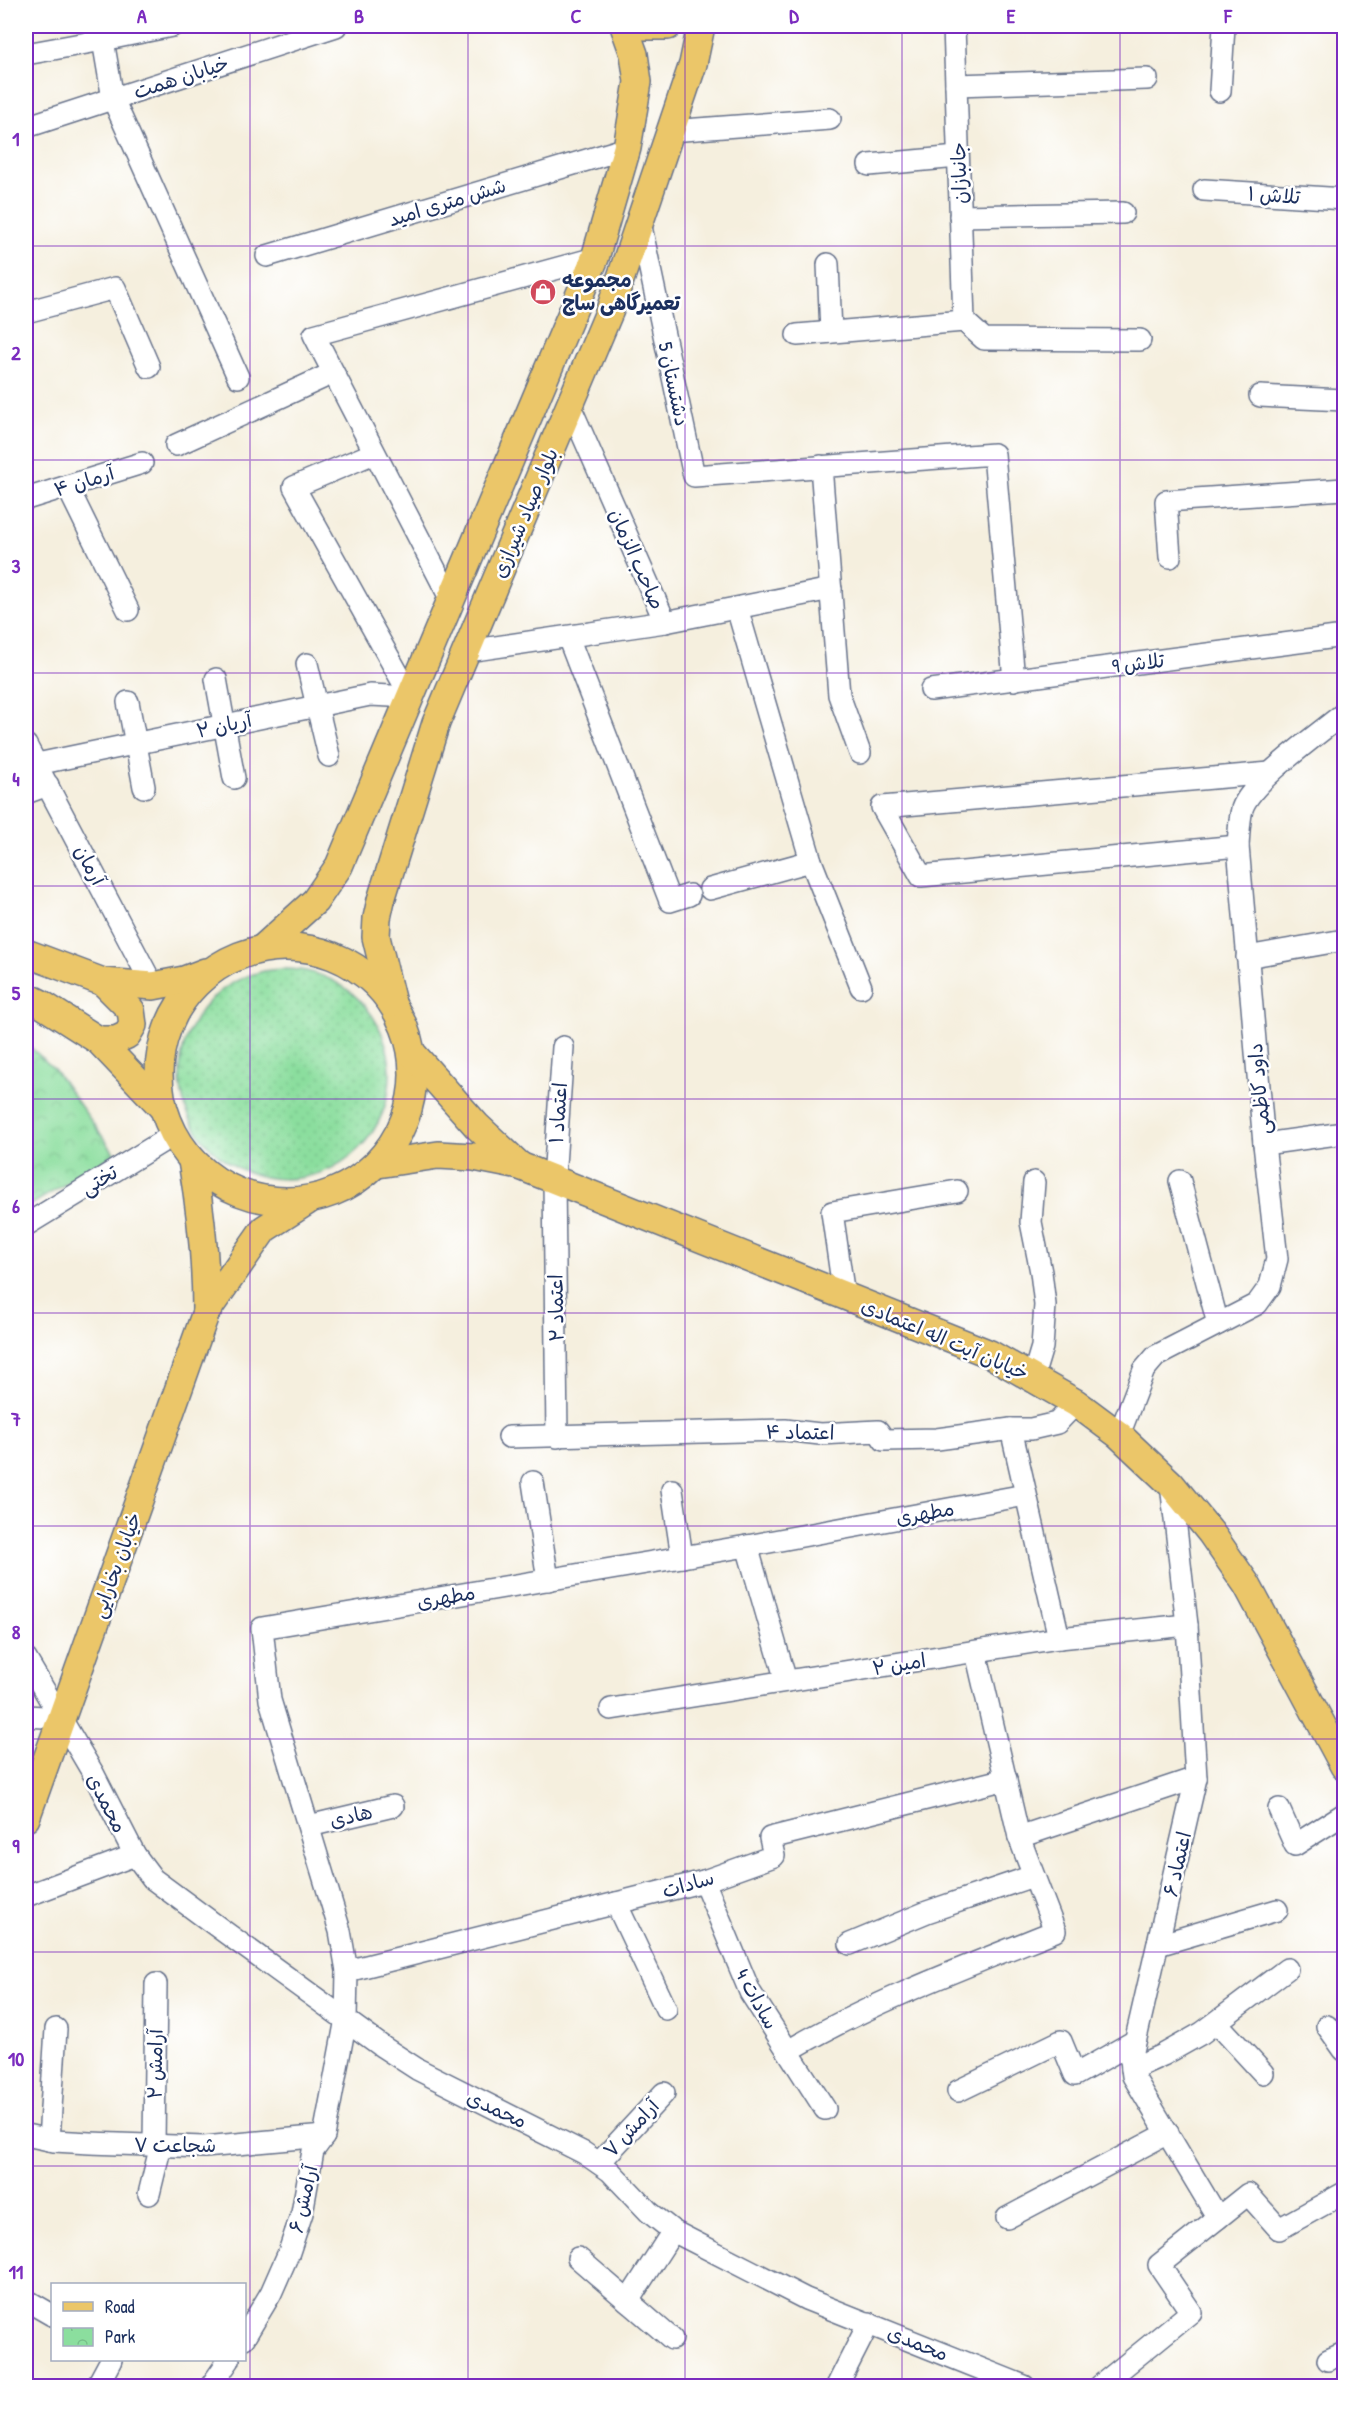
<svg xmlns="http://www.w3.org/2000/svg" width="1370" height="2412" font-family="'Patrick Hand','Playpen Sans Arabic',sans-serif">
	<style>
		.grass { fill: url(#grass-dots); stroke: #53867e; stroke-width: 1.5 }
		.park { fill: url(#park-crowns); stroke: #53867e; stroke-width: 1.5 }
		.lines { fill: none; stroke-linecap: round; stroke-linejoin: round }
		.minor-casing { stroke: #67728b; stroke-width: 24 }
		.major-casing { stroke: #67728b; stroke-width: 30 }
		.minor { stroke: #fff; stroke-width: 21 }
		.major { stroke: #ebc669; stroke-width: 27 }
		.grid { fill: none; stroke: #7b2cbf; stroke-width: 1.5; stroke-opacity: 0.55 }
		.labels { text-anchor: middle; stroke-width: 5; stroke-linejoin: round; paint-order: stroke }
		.street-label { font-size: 20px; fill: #1b2f5e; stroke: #fff }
		.poi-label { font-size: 20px; font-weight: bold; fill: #1b2f5e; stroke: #fff; text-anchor: start }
		.neatline { fill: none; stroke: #7b2cbf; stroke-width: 2 }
		.grid-label { font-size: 20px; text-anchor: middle; font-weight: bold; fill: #7b2cbf }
	</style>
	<defs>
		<pattern id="grass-dots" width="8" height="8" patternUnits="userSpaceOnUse" patternTransform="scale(1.5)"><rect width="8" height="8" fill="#8bde9e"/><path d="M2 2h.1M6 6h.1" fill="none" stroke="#77bf8a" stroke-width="1.8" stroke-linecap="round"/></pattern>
		<pattern id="park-crowns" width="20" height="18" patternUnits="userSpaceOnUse" patternTransform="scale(1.5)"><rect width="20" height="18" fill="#8bde9e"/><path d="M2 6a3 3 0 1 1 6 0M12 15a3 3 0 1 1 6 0" fill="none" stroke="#77bf8a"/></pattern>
	</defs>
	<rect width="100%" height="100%" fill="#fff"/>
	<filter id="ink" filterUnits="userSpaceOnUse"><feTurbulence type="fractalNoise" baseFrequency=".0167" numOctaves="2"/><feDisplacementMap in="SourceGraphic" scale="12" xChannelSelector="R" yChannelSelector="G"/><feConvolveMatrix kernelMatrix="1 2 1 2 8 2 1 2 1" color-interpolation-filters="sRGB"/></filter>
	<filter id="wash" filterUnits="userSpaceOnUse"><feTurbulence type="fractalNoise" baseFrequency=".008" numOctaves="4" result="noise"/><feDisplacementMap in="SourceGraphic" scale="24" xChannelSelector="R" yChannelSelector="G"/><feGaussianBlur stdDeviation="1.35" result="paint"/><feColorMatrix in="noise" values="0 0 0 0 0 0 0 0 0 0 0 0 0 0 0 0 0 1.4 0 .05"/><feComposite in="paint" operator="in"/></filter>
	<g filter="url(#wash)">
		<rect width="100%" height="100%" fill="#f5efde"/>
		<circle class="grass" cx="285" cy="1074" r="105"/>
		<polygon class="park" points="26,1043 54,1069 115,1154 26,1208"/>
	</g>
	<g filter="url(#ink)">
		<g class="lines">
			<defs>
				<g id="minor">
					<polyline points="101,26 103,40 172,26"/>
					<polyline points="954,26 964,321"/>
					<polyline points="26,54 103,40 113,99 238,377"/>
					<polyline points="956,85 1147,79"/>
					<polyline points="1220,91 1224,26"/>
					<polyline points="26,127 336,26"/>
					<polyline points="670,131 830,119"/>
					<polyline points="869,165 958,157"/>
					<polyline points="1204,190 1344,199"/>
					<polyline points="960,216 1123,213"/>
					<polyline points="640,222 694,476 994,454 1014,680"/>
					<polyline points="267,256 627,148"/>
					<polyline points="828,264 831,332"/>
					<polyline points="26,312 115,288 149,367"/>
					<polyline points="797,335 964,321 984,339 1140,340"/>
					<polyline points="1260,396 1344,400"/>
					<polyline points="570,406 665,622 831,589"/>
					<polyline points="176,445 333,373"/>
					<polyline points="374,453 294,487 411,697"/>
					<polyline points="821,466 839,695 860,753"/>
					<polyline points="67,486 128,610"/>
					<polyline points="26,499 142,463"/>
					<polyline points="1170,557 1166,501 1344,489"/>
					<polyline points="450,598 314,335 595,258"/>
					<polyline points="568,637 670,901 689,895"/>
					<polyline points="468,651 665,622"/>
					<polyline points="307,664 329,756"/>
					<polyline points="216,679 234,778"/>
					<polyline points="931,690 1344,636"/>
					<polyline points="128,702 144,787"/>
					<polyline points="26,745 153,986"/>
					<polyline points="37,764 370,695 411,697"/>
					<polyline points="26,793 48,785"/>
					<polyline points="1238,846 921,876 882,807 1270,773"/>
					<polyline points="811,861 861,987"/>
					<polyline points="710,889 811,861 737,608"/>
					<polyline points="1247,957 1344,940"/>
					<polyline points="1264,1144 1344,1133"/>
					<polyline points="1180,1181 1218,1324"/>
					<polyline points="26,1225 173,1135"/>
					<polyline points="844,1296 832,1212 957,1191"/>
					<polyline points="1033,1377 1042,1347 1045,1305 1041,1272 1031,1222 1034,1182"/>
					<polyline points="1011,1429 1059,1638"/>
					<path d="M 1119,1435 L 1144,1370 L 1156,1356 L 1257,1304 L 1270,1286 L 1277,1259 L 1264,1144 L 1238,846 C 1239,834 1239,821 1242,809 C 1251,781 1320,733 1344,713"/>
					<polyline points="509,1437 785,1430 820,1434 878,1431 884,1440 937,1439 1011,1429 1031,1429 1057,1423 1076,1403"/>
					<polyline points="557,1437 554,1180 563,1047"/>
					<polyline points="533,1482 548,1580"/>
					<polyline points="1171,1484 1187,1625 1196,1778 1131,2060 1133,2076 1218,2218"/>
					<polyline points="672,1490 682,1557"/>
					<polyline points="747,1546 786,1681"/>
					<polyline points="26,1659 93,1773 135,1855 153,1879 222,1930 383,2047 417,2069 584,2153 610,2171 649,2212 673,2231 806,2299 1024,2386"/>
					<polyline points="611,1709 1059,1638 1187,1625"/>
					<polyline points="26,1716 62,1718"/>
					<polyline points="1279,1809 1295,1845 1344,1814"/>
					<polyline points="309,1826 393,1806"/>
					<polyline points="1019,1837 1196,1778"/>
					<polyline points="704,1881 750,1992 825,2109"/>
					<polyline points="26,1896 135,1855"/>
					<polyline points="616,1903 666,2009"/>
					<polyline points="850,1944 927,1912 1033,1876"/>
					<polyline points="1158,1945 1277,1910"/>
					<polyline points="347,1971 704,1881 774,1856 770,1838 1006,1779"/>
					<polyline points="1217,2023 1263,2073"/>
					<polyline points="1327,2026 1344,2050"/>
					<path d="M 788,2051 C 872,2002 965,1967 1055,1931 L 1019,1837 L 976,1652"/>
					<polyline points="1132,2069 1163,2055 1202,2033 1287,1969"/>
					<polyline points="958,2091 1061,2041 1075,2075 1135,2041"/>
					<polyline points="26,2135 54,2141 90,2143 204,2147 324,2136"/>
					<polyline points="49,2140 56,2029"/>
					<polyline points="154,2145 156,1984"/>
					<polyline points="599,2163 664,2093"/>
					<polyline points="149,2194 161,2145"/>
					<polyline points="1007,2218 1168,2133"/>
					<polyline points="578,2258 672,2339"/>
					<polyline points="26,2300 52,2315"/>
					<polyline points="628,2301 673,2231"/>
					<polyline points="244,2338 271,2293 289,2252 302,2213 313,2151 324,2136 346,2019 347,1971 340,1931 270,1700 262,1628 747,1546 1025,1495"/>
					<polyline points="1328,2360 1344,2353"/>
					<polyline points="97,2386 111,2360"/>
					<polyline points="211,2386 229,2360"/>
					<polyline points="837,2386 869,2323"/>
					<polyline points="1100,2386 1191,2312 1159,2265 1248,2194 1279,2229 1344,2193"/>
				</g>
				<g id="major">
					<polyline points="641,26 668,26"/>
					<circle cx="286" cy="1074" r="127"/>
					<polyline points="263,948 315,901 339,866 595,258 627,148 638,82 634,54 624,26"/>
					<polyline points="26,953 103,982 153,986 184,980 205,972"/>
					<polyline points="26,996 40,1003 98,1040 162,1107"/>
					<polyline points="392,1003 376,937 377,918 381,900 436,723 610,310 693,64 701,26"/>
					<polyline points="98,1040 116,1040 127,1035 133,1025 131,1010 103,982"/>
					<path d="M 192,1161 C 201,1212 206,1260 206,1312"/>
					<polyline points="378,1164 438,1155 474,1157 520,1166 477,1126 412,1053"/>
					<polyline points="520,1166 990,1354 1076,1403 1119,1435 1171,1484 1211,1533 1247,1585 1344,1766"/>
					<polyline points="26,1818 206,1312 264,1229 306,1202"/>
				</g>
			</defs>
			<use href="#minor" class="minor-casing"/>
			<use href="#major" class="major-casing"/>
			<use href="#minor" class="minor"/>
			<use href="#major" class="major"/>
		</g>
	</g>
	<path class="grid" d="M 250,26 L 250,2386M 468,26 L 468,2386M 685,26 L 685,2386M 902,26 L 902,2386M 1120,26 L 1120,2386M 26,246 L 1344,246M 26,460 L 1344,460M 26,673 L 1344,673M 26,886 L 1344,886M 26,1099 L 1344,1099M 26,1313 L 1344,1313M 26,1526 L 1344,1526M 26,1739 L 1344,1739M 26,1952 L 1344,1952M 26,2166 L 1344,2166"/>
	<defs>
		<symbol id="shop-disc" viewBox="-11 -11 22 22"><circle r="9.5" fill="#d1495b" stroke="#fff"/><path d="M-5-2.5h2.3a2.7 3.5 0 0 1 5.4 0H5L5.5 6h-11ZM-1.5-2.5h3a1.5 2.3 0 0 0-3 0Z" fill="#fff"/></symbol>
	</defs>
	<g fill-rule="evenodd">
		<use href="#shop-disc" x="528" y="277" width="30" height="30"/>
	</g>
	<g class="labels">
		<g class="street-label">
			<text transform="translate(181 77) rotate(-18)" y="7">خیابان همت</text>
			<text transform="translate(959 173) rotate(-92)" y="7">جانبازان</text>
			<text transform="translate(1274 195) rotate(4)" y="7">تلاش ۱</text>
			<text transform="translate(447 202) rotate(-17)" y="7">شش متری امید</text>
			<text transform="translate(674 384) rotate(78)" y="7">دشتستان 5</text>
			<text transform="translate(84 481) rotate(-17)" y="7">آرمان ۴</text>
			<text transform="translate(525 513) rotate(-67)" y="7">بلوار صیاد شیرازی</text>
			<text transform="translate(637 559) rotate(66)" y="7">صاحب الزمان</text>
			<text transform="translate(1138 663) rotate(-7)" y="7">تلاش 9</text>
			<text transform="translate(224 725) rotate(-12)" y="7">آریان ۲</text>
			<text transform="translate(90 865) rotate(62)" y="7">آرمان</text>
			<text transform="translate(1259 1089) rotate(-95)" y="7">داود کاظمی</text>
			<text transform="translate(558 1113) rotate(-86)" y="7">اعتماد ۱</text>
			<text transform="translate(99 1180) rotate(-31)" y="7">تختی</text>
			<text transform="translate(556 1308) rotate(-91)" y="7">اعتماد ۲</text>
			<text transform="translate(945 1339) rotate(23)" y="7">خیابان آیت اله اعتمادی</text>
			<text transform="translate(800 1432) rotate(1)" y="7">اعتماد ۴</text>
			<text transform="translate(925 1513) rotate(-10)" y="7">مطهری</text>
			<text transform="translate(116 1565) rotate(-70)" y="7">خیابان بخارایی</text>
			<text transform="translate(446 1597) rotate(-10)" y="7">مطهری</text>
			<text transform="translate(899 1664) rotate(-9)" y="7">امین ۲</text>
			<text transform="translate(107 1803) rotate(63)" y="7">محمدی</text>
			<text transform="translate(351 1816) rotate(-13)" y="7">هادی</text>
			<text transform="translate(1177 1864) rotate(-77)" y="7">اعتماد ۶</text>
			<text transform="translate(688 1884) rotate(-16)" y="7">سادات</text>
			<text transform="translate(757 1999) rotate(61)" y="7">سادات 4</text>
			<text transform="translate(155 2064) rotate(-89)" y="7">آرامش ۲</text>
			<text transform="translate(497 2109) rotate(25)" y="7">محمدی</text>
			<text transform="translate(631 2128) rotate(-47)" y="7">آرامش ۷</text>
			<text x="175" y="2152">شجاعت ۷</text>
			<text transform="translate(303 2199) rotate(-77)" y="7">آرامش ۶</text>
			<text transform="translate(918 2343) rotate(22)" y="7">محمدی</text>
		</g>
		<g class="poi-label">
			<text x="562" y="287">مجموعه<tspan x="562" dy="23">تعمیرگاهی ساچ</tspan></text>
		</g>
	</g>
	<rect width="1370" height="2412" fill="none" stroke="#fff" stroke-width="66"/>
	<rect x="51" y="2283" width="195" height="78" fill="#ffffff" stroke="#a4acbf" stroke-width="1.5"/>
	<rect x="63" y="2302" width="30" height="9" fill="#ebc669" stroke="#a4acbf" stroke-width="1.5"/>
	<text x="105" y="2313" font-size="18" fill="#1b2f5e">Road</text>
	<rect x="63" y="2328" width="30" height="18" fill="url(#park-crowns)" stroke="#a4acbf" stroke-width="1.5"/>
	<text x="105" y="2343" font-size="18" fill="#1b2f5e">Park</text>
	<rect x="33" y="33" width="1304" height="2346" class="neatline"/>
	<g class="grid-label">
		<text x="142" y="23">A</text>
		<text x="359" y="23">B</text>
		<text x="576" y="23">C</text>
		<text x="794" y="23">D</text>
		<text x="1011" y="23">E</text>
		<text x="1228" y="23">F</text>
		<text x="16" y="146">1</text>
		<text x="16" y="360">2</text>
		<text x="16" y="573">3</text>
		<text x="16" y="786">4</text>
		<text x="16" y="1000">5</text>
		<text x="16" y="1213">6</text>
		<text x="16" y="1426">7</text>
		<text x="16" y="1639">8</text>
		<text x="16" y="1853">9</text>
		<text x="16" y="2066">10</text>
		<text x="16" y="2279">11</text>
	</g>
</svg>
